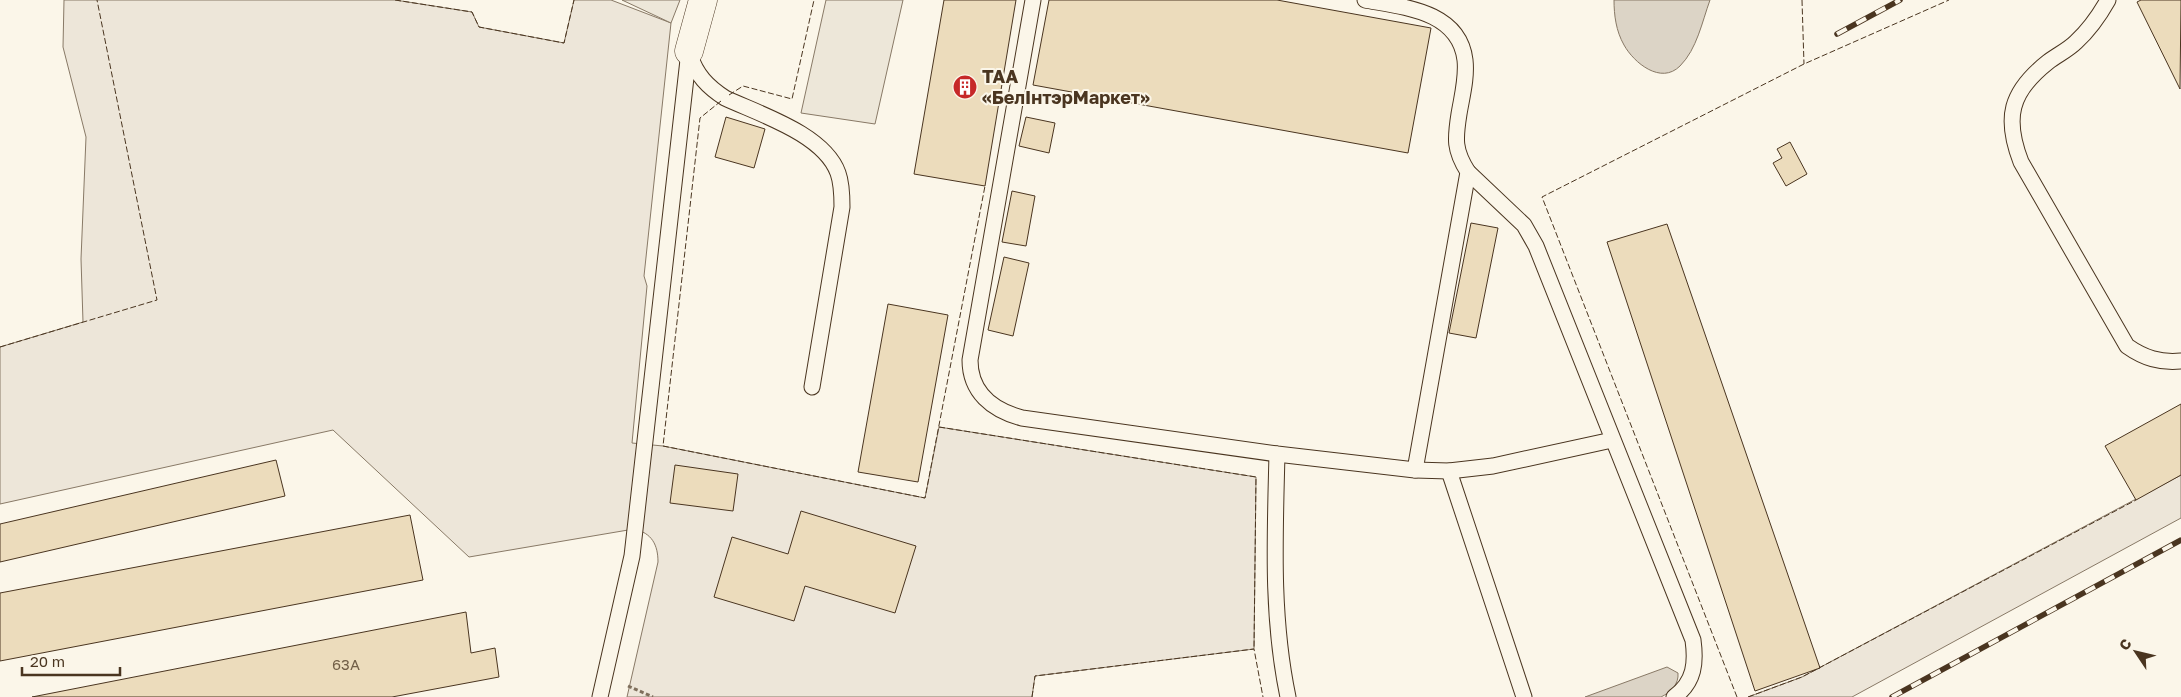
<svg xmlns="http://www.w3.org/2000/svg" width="2181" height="697" font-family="'Golos Text',sans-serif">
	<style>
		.green { fill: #ede6d9; stroke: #887966 }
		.parking { fill: #ede7d9; stroke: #887966 }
		.water { fill: #dcd4c6; stroke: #887966 }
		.building { fill: #ecdcbc; stroke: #4a3520 }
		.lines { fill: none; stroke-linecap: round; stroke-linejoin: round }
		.lane-casing { stroke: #4a3520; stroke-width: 17 }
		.street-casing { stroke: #4a3520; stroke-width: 29 }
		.path { stroke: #7f6f5c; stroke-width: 3; stroke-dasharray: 4 2.5; stroke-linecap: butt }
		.lane { stroke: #fbf6e9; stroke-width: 15 }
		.street { stroke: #fbf6e9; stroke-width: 28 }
		.rail-casing { stroke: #4a3520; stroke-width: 5.5 }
		.rail { stroke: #fbf6e9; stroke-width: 4; stroke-dasharray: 11; stroke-linecap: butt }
		.fence { stroke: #4a3520; stroke-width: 1; stroke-dasharray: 6 2.5; stroke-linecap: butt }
		.labels { text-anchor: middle; stroke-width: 4; stroke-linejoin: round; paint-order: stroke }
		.number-label { font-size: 15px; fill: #725f47 }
		.poi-label { font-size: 18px; font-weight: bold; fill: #4a3520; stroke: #fbf6e9; text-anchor: start }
	</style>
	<rect width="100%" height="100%" fill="#fbf6e9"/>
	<g class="green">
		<path d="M 64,0 L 395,0 L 472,12 L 479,27 L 564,43 L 574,0 L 611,0 L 671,23 L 644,276 L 647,286 L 632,443 L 663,446 L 925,498 L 939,427 L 1256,477 L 1254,649 L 1035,676 L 1032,697 L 627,697 L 658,562 C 658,545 652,533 634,529 L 469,557 L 333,430 L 0,504 L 0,347 L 83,322 L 81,259 L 86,137 L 63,47 Z"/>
		<polygon points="2181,475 2181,518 1852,697 1748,697 1802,677"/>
	</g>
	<g class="parking">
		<polygon points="622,0 680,0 671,23"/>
		<polygon points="826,0 903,0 875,124 801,113"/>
	</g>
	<g class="water">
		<path d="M 1614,0 L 1710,0 C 1702,22 1697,49 1680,66 C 1661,85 1634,63 1624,45 C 1616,31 1614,15 1614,0 Z"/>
		<path d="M 1667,667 L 1678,673 C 1679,684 1671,692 1661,697 L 1585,697 Z"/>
	</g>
	<g class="building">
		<polygon points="944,0 1016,0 985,186 914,174"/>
		<polygon points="1049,0 1277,0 1431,28 1408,153 1033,85"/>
		<polygon points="2141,0 2181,0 2180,89 2137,2"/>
		<polygon points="726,117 765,129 754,168 715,157"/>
		<polygon points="1026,117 1055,123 1049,153 1019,146"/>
		<polygon points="1790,142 1807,174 1786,186 1773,163 1782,158 1777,149"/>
		<polygon points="1012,191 1035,196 1026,246 1002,242"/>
		<polygon points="1471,223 1498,228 1476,338 1449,333"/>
		<polygon points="1667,224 1820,668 1755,691 1607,242"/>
		<polygon points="1004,257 1029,263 1013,336 988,330"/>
		<polygon points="888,304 948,315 918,482 858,472"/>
		<polygon points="2181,404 2181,475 2136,500 2105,446"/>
		<polygon points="276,460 285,496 0,562 0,524"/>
		<polygon points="675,465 738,474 733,511 670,503"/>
		<polygon points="801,511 916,546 895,613 805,586 794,621 714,597 732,537 788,554"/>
		<polygon points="410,515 423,580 0,661 0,593"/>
		<polygon points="466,612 471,653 495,648 499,677 392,697 32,697"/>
	</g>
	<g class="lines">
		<defs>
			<g id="lane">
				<path d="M 1033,0 L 970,360 C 970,392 992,410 1022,418 L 1277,454 L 1415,470 L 1449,471 L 1493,466 L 1612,440"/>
				<path d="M 1365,0 C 1404,7 1459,11 1465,60 C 1467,78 1462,96 1459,114 C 1455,139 1454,150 1468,172 L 1415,470"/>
				<path d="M 2108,0 C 2099,16 2089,30 2076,42 C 2068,50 2057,55 2048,62 C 2010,92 2004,118 2021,162 L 2127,346 C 2144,358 2160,363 2181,361"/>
				<path d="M 690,55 C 696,75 708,87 725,98 C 759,114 824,134 838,173 C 842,184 842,196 842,207 L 812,387"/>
				<path d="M 1468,172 L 1524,225 L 1536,246 L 1693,640 C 1696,662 1695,682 1674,697"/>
				<path d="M 1277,454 C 1275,536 1271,616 1288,697"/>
				<polyline points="1449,471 1524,697"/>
				<polyline points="600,697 632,556 689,51"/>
			</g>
			<polyline id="street" points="689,51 703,0"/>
		</defs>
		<use href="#lane" class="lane-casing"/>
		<use href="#street" class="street-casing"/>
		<polyline class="path" points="628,686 653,697"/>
		<use href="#lane" class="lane"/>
		<use href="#street" class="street"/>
		<defs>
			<g id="rail">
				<polyline points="1837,34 1900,0"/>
				<polyline points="1892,697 2181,540"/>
			</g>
		</defs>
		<use href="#rail" class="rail-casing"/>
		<use href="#rail" class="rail"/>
		<g class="fence">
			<polyline points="395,0 472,12 479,27 564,43 574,0"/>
			<polyline points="1802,0 1804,64"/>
			<polyline points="729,95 743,86 792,99 814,0"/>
			<polyline points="721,101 700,118 663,446 925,498 985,186"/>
			<polyline points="0,347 157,300 97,0"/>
			<polyline points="939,427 1256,477 1254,649"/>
			<polyline points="1032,697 1035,676 1254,649 1263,697"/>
			<polyline points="1737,697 1542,197 1804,64 1949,0"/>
			<polyline points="1748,697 1802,677 2136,500"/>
		</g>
	</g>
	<defs>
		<symbol id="building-disc" viewBox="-11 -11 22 22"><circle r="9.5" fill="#c62828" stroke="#fbf6e9"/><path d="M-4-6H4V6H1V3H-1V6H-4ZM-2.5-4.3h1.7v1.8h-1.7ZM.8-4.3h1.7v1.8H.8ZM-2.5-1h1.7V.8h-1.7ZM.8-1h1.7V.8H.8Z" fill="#fff"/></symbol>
	</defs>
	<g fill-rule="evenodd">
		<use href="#building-disc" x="951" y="73" width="28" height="28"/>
	</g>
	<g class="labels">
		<g class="number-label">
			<text x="346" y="670">63А</text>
		</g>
		<g class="poi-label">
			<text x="982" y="83">ТАА<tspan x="982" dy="21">«БелІнтэрМаркет»</tspan></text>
		</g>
	</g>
	<g transform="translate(2136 652) rotate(305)" stroke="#fbf6e9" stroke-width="4" paint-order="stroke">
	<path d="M0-4L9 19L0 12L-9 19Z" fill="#4a3520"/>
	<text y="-8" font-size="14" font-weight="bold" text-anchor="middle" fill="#4a3520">С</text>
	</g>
	<path d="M22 667v8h98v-8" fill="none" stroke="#4a3520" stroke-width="2.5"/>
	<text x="30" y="667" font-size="15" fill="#4a3520" stroke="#fbf6e9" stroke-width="4" paint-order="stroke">20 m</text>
</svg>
